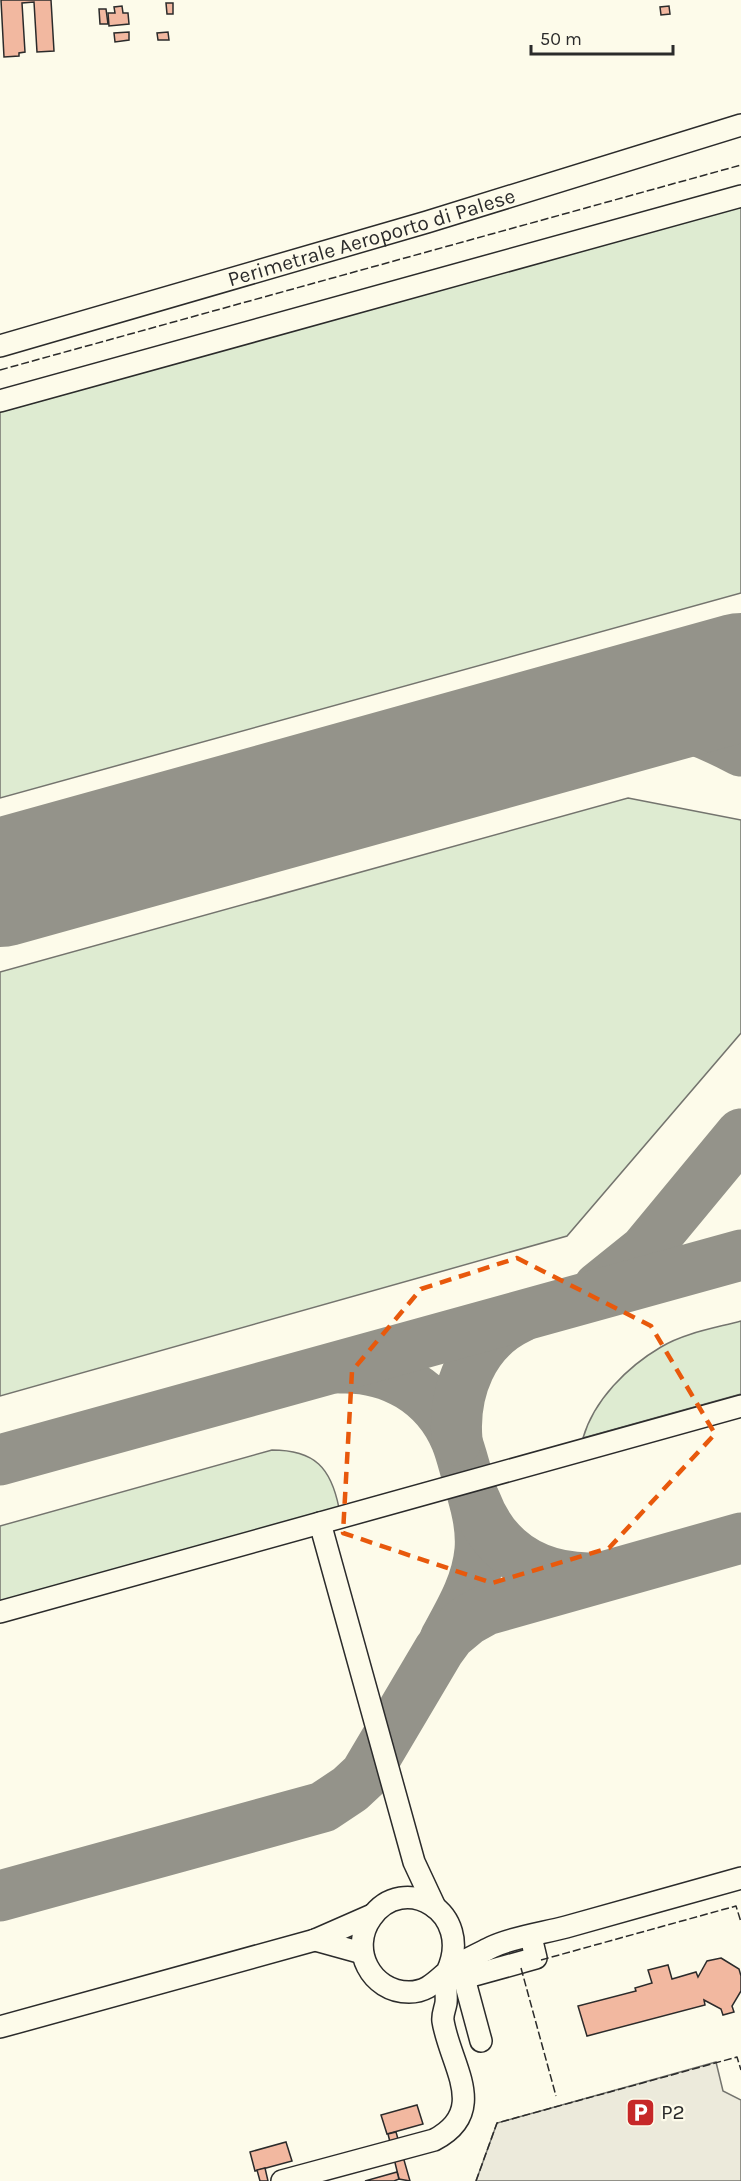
<svg xmlns="http://www.w3.org/2000/svg" width="741" height="2181" font-family="Karla,sans-serif">
	<style>
		.green { fill: #deebd1; stroke: #74746e; stroke-width: 1.5 }
		.parking { fill: #eceadb; stroke: #74746e; stroke-width: 1.5 }
		.lines { fill: none; stroke-linecap: round; stroke-linejoin: round }
		.taxiway { stroke: #94938a; stroke-width: 51 }
		.runway { stroke: #94938a; stroke-width: 128 }
		.building { fill: #f2b8a0; stroke: #2b2b2b; stroke-width: 1.5 }
		.minor-casing { stroke: #2b2b2b; stroke-width: 24 }
		.minor { stroke: #fdfbea; stroke-width: 21 }
		.fence { stroke: #2b2b2b; stroke-width: 1.5; stroke-dasharray: 8 3; stroke-linecap: butt }
		.marked { fill: none; stroke: #e8590c; stroke-width: 4.5; stroke-dasharray: 12 8; stroke-linejoin: round }
		.labels { text-anchor: middle; stroke-width: 4.5; stroke-linejoin: round; paint-order: stroke }
		.street-label { font-size: 21px; fill: #2b2b2b; stroke: #fdfbea }
		.poi-label { font-size: 21px; fill: #2b2b2b; stroke: #fdfbea; text-anchor: start }
	</style>
	<rect width="100%" height="100%" fill="#fdfbea"/>
	<g class="green">
		<polygon points="741,206 741,593 0,798 0,412"/>
		<polygon points="628,798 741,820 741,1033 567,1236 0,1396 0,972"/>
		<path d="M 741,1321 L 741,1394 L 583,1438 C 594,1400 627,1367 661,1347 C 684,1333 715,1328 741,1321 Z"/>
		<path d="M 272,1450 C 315,1450 331,1468 339,1508 L 0,1602 L 0,1526 Z"/>
	</g>
	<polygon class="parking" points="716,2062 723,2091 741,2100 741,2181 476,2181 497,2123"/>
	<g class="lines">
		<g class="taxiway">
			<path d="M 584,721 C 652,715 681,719 741,751"/>
			<polyline points="599,1287 645,1250 741,1134"/>
			<path d="M 340,1368 C 390,1366 436,1392 456,1440 C 461,1452 464,1466 468,1479 C 475,1502 482,1526 480,1550 C 477,1583 461,1610 445,1639"/>
			<path d="M 457,1440 C 453,1392 472,1340 519,1318"/>
			<polyline points="0,1460 741,1255"/>
			<path d="M 475,1500 C 494,1551 535,1577 588,1578"/>
			<polyline points="0,1896 323,1807 350,1789 365,1775 439,1650 450,1635 468,1620 486,1610 741,1538"/>
		</g>
		<polyline class="runway" points="0,883 741,677"/>
	</g>
	<g class="building">
		<polygon points="1,0 51,0 54,51 37,52 34,2 22,3 25,52 19,53 19,56 4,57"/>
		<polygon points="166,3 173,3 173,14 167,14"/>
		<polygon points="122,6 123,13 128,13 129,24 109,26 108,13 115,13 114,7"/>
		<polygon points="669,6 670,14 661,15 660,7"/>
		<polygon points="99,9 106,9 108,24 100,24"/>
		<polygon points="129,32 129,40 115,42 114,33"/>
		<polygon points="168,32 169,40 158,40 157,33"/>
		<polygon points="721,1958 739,1969 741,1976 741,1991 732,2006 734,2012 723,2015 721,2009 704,2000 705,2005 587,2036 578,2006 636,1991 635,1988 652,1983 648,1970 668,1965 672,1979 696,1972 698,1977 707,1961"/>
		<polygon points="417,2105 423,2124 387,2134 381,2115"/>
		<polygon points="396,2132 410,2181 399,2179 388,2134"/>
		<polygon points="286,2142 292,2161 255,2171 250,2152"/>
		<polygon points="265,2168 268,2181 260,2181 257,2170"/>
		<polygon points="397,2172 399,2179 394,2181 365,2181"/>
	</g>
	<g class="lines">
		<defs>
			<g id="minor">
				<path id="s1" d="M 0,346 L 427,222 L 741,125"/>
				<polyline points="0,401 741,196"/>
				<polyline points="320,1523 414,1862 435,1907"/>
				<polyline points="0,1612 741,1406"/>
				<polyline points="315,1940 362,1953"/>
				<path d="M 447,1972 C 475,1912 403,1871 371,1918 C 349,1949 371,1992 409,1992 C 427,1992 435,1982 448,1971 C 460,1962 478,1954 492,1947 C 513,1937 543,1933 566,1927 C 624,1911 683,1894 741,1878"/>
				<polyline points="0,2027 315,1940 372,1915"/>
				<polyline points="481,2041 464,1978 536,1958 531,1937"/>
				<path d="M 282,2181 L 434,2140 C 490,2111 450,2065 443,2021 C 442,2015 445,2009 446,2003 C 447,1994 445,1984 445,1975"/>
			</g>
		</defs>
		<use href="#minor" class="minor-casing"/>
		<use href="#minor" class="minor"/>
		<g class="fence">
			<polyline points="0,370 741,165"/>
			<polyline points="541,1960 736,1906 741,1922"/>
			<polyline points="521,1968 556,2096"/>
			<polyline points="476,2181 497,2123 737,2057 741,2070"/>
		</g>
	</g>
	<path class="marked" d="M 517,1258 L 651,1326 L 715,1434 L 609,1548 L 492,1583 L 343,1533 L 352,1371 L 421,1289 Z"/>
	<defs>
		<symbol id="parking-square" viewBox="-11 -11 22 22"><rect x="-9" y="-9" width="18" height="18" rx="4" fill="#c62828" stroke="#fdfbea"/><path d="M-3.5-5.5H1a3.5 3.5 0 0 1 0 7H-1V5.5H-3.5ZM-1-3.4V-.6H.8a1.4 1.4 0 0 0 0-2.8Z" fill="#fff"/></symbol>
	</defs>
	<g fill-rule="evenodd">
		<use href="#parking-square" x="624" y="2096" width="33" height="33"/>
	</g>
	<g class="labels">
		<g class="street-label">
			<text dy="7" stroke="none"><textPath href="#s1" startOffset="387">Perimetrale Aeroporto di Palese</textPath></text>
		</g>
		<g class="poi-label">
			<text x="661" y="2119">P2</text>
		</g>
	</g>
	<path d="M531 45v9h142v-9" fill="none" stroke="#2b2b2b" stroke-width="3"/>
	<text x="540" y="45" font-size="18" fill="#2b2b2b" stroke="#fdfbea" stroke-width="4.5" paint-order="stroke">50 m</text>
</svg>
